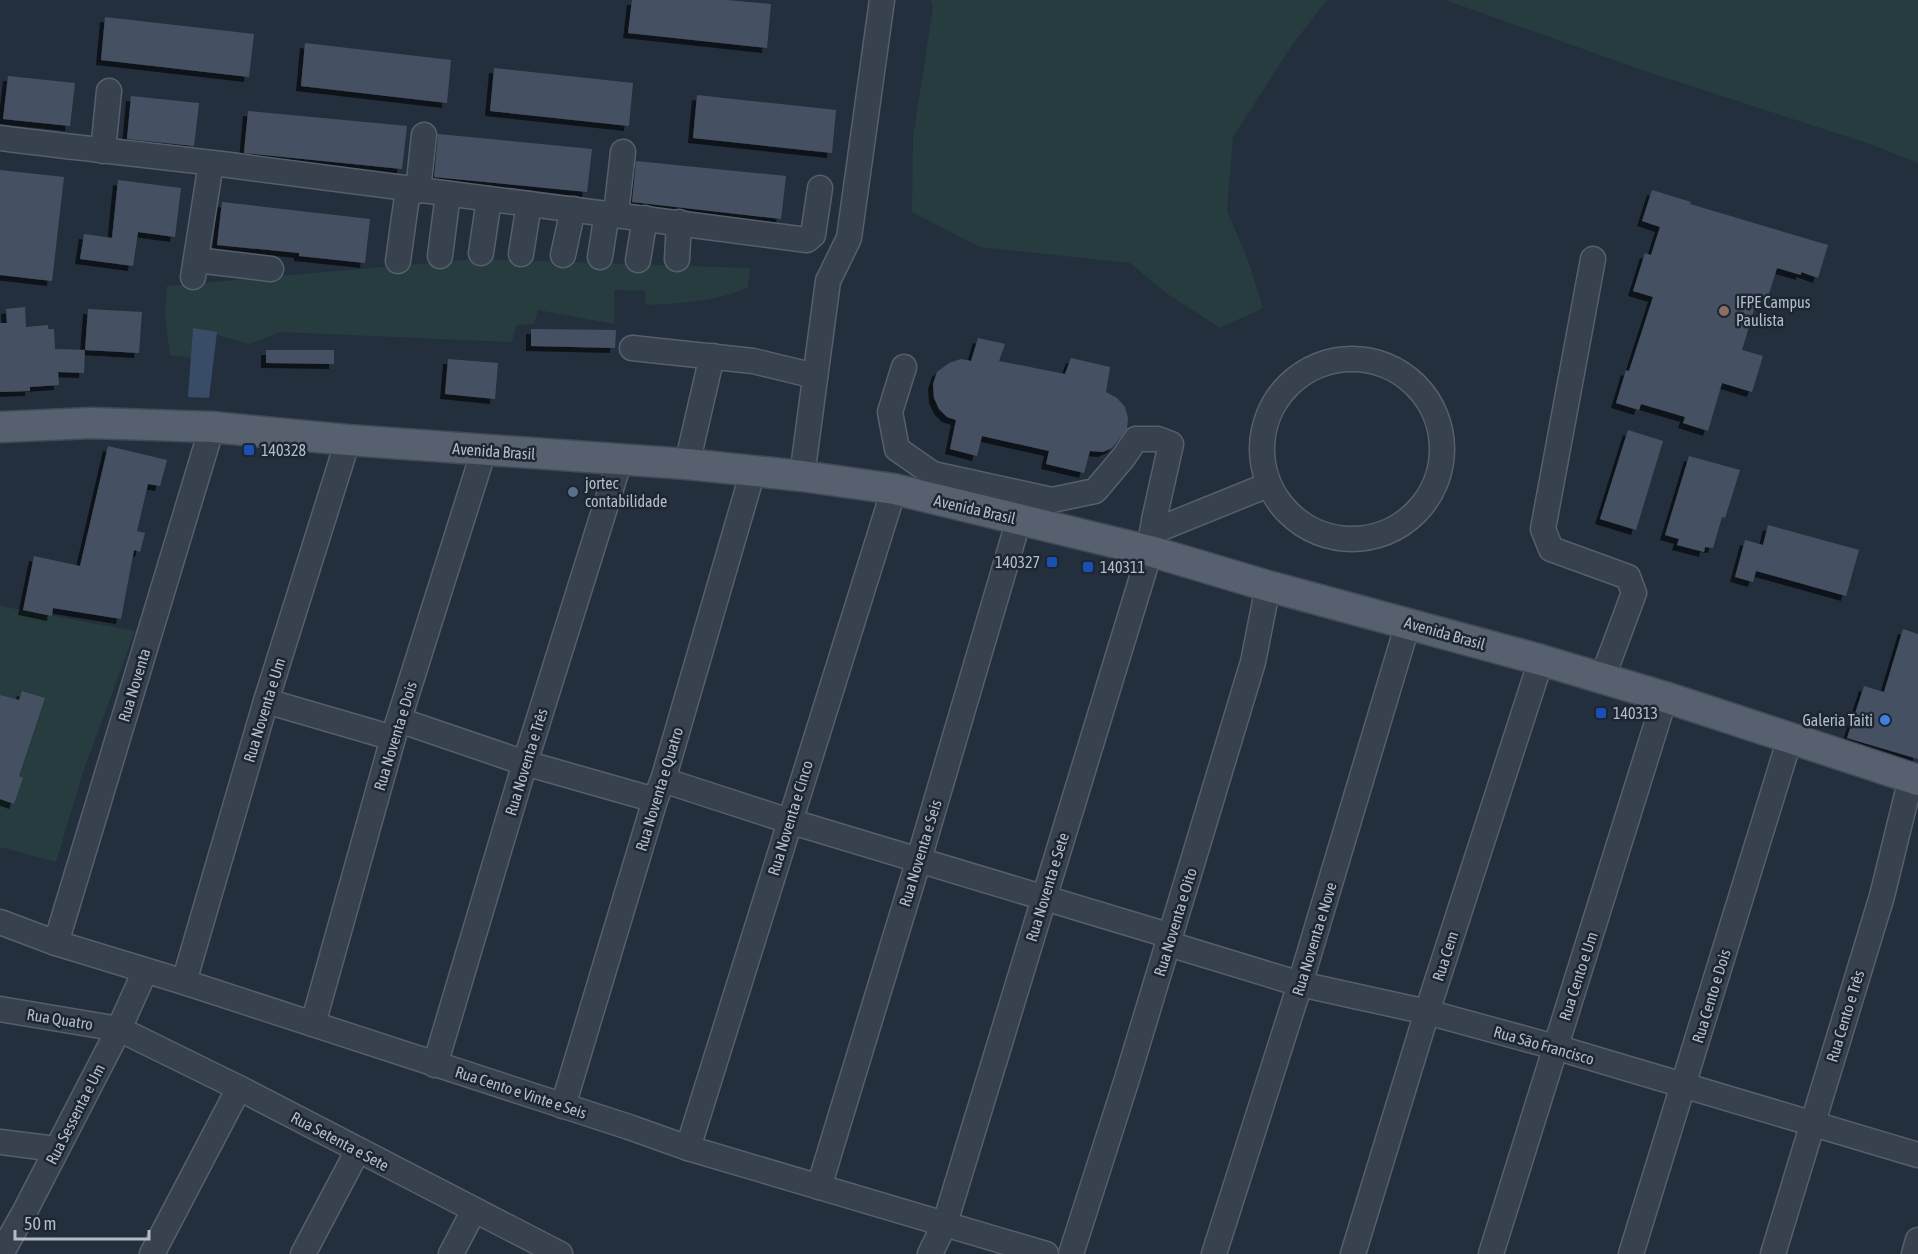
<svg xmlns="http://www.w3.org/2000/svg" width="1918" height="1254" font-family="'Asap Condensed',sans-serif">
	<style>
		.green { fill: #263c3f }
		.water { fill: #394c67 }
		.building { fill: #455162; filter: url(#shadow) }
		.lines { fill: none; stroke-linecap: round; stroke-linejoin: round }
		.minor-casing { stroke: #565f6c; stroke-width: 27 }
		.major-casing { stroke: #414a57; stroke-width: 33 }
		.minor { stroke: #38414e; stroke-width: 24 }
		.major { stroke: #56606e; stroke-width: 30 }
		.education-dot { fill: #8d6e63; stroke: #1d2633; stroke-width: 2 }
		.transit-dot { fill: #1a4fb4; stroke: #1d2633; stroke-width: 2 }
		.service-dot { fill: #5c6f8a; stroke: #1d2633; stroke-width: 2 }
		.shop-dot { fill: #3f7fe0; stroke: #1d2633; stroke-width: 2 }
		.labels { text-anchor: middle; stroke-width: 5; stroke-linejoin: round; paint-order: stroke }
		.poi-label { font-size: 16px; fill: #b4bcc9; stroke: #1d2633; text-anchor: start }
		.street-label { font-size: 16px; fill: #b4bcc9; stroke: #1d2633 }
	</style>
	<defs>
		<filter id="shadow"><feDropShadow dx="-5" dy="5" stdDeviation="0" flood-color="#0009"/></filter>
	</defs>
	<rect width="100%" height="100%" fill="#242f3e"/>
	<g class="green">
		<polygon points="931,0 1327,0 1292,45 1233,137 1227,211 1248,260 1263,308 1220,328 1166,293 1130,263 980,247 912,212 913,138 933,7"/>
		<polygon points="1445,0 1918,0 1918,163 1873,145 1642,70"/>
		<path d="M 475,259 L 750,268 L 748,287 C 718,302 679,303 646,305 L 645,291 L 614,290 L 614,324 L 538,310 L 534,324 L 516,325 L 512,342 L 280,332 L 249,344 L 193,328 L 191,358 L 170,355 L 165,317 L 167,286 Z"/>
		<polygon points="0,606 135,631 84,769 56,862 0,847"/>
	</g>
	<polygon class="water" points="193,328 217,332 209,398 188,397"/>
	<g class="building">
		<polygon points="632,0 727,0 771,4 767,48 628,33"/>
		<polygon points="105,17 254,34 249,77 101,60"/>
		<polygon points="305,43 451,60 447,103 301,86"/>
		<polygon points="494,68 633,83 629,126 490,111"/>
		<polygon points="8,76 75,83 70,126 3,119"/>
		<polygon points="697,95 836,110 832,153 693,138"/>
		<polygon points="131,96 199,103 194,146 127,139"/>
		<polygon points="248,111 407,126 402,169 244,153"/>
		<polygon points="438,134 592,149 587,192 434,177"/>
		<polygon points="636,161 786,176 781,219 632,202"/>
		<polygon points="0,170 64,177 52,281 0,275"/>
		<polygon points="118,180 181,188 175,237 138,232 133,266 80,259 84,234 112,238"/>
		<polygon points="1652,190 1691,202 1690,204 1828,245 1818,278 1801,272 1801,275 1777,268 1767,300 1758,297 1742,350 1763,356 1752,392 1722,383 1708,431 1683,423 1685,417 1641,404 1639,410 1616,403 1626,370 1629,371 1653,297 1633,291 1645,253 1651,255 1660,227 1642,221"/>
		<polygon points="222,202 370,219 365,263 299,256 299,253 217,245"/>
		<polygon points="25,307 26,327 48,325 48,329 54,329 55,349 85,350 84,373 58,372 59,385 30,387 30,391 0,392 0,323 7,323 6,309"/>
		<polygon points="88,309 142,312 139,353 85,350"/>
		<polygon points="531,329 616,330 615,348 531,346"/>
		<polygon points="978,338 1005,344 999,361 1065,374 1071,358 1110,367 1106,392 1117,398 1125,407 1128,418 1127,429 1112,448 1103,452 1090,451 1084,473 1046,464 1049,451 982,436 977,456 950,449 956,420 947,417 939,409 934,398 933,384 937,372 949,363 961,359 971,361"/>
		<polygon points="266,350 334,350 334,364 266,363"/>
		<polygon points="448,359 498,363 495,399 445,394"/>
		<polygon points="1628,430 1663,441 1636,530 1600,519"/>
		<polygon points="108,446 167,460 160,486 148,484 137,531 145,533 140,552 134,550 121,619 53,608 52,616 23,610 34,556 80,566"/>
		<polygon points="1689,456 1740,470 1725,518 1722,517 1713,548 1705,547 1704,552 1677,545 1679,539 1665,535"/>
		<polygon points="1768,525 1859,550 1846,596 1756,571 1753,582 1735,577 1745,540 1763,545"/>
		<polygon points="1903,629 1918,634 1918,759 1847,738 1864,686 1884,692"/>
		<polygon points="22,691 45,698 19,776 23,778 14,804 0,799 0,695 19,700"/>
	</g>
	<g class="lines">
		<defs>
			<g id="minor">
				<path d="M 0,138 C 81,149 163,156 244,167 C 431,192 619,214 807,240 L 813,235 L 820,188"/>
				<polyline points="103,151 109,91"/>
				<polyline points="418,191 424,135"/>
				<polyline points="616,214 623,152"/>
				<polyline points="481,253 489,199"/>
				<polyline points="521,254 529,204"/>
				<polyline points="563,255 573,209"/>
				<polyline points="440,256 448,194"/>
				<polyline points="600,257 607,213"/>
				<polyline points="677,259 679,222"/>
				<polyline points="1593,259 1543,529 1551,549 1628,577 1634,593 1602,679"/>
				<polyline points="196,260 271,269"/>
				<polyline points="638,260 645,218"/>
				<polyline points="398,261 408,189"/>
				<polyline points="193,277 211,163"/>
				<polyline points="632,348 753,361 815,376"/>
				<circle cx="1352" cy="449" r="90"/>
				<polyline points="904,367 890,412 897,449 933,474 1052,500 1095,491 1123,458 1136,439 1158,439 1171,444 1154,520 1150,551 945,1223 930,1254"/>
				<polyline points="687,464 712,356"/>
				<polyline points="802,476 828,281 849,238 882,0"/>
				<polyline points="1152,532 1268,485"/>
				<polyline points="266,701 393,738"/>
				<polyline points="399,720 525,763 655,800"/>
				<polyline points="663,780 789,821 1171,936"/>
				<polyline points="0,922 56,943 184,982 629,1127 688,1148 1046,1254"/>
				<polyline points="56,943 212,427"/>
				<polyline points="1169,944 1300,984 1427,1012 1555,1047 1918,1155"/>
				<polyline points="184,982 266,701 348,440"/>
				<polyline points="0,1009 119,1029 239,1088 560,1254"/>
				<polyline points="313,1024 393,738 484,450"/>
				<polyline points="435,1065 525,763 620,460"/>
				<polyline points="563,1106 655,800 663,780 753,471"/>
				<polyline points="0,1142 56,1149"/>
				<polyline points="688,1148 894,489"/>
				<polyline points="819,1187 919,859 1019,519"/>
				<polyline points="1,1254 25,1211 119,1029 145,971"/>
				<polyline points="152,1254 239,1088"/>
				<polyline points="303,1254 358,1150"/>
				<polyline points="451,1254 474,1210"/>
				<polyline points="1071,1254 1127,1079 1253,662 1268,586"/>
				<polyline points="1214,1254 1300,984 1408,623"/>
				<polyline points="1353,1254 1427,1012 1541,660"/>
				<polyline points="1491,1254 1665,697"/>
				<polyline points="1631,1254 1790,738"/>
				<polyline points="1773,1254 1882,896 1911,778"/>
				<polyline points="1914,1254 1918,1240"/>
			</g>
			<polyline id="major" points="0,427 92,423 212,427 348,440 687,464 802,476 894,489 1150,551 1268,586 1541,660 1665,697 1918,780"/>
		</defs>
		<use href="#minor" class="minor-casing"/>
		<use href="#major" class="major-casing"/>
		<use href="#minor" class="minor"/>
		<use href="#major" class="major"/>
	</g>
	<circle class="education-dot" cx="1724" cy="311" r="6"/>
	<g class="transit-dot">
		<rect x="243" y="444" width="12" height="12" rx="3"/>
		<rect x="1046" y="556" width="12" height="12" rx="3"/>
		<rect x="1082" y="561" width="12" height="12" rx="3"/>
		<rect x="1595" y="707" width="12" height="12" rx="3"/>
	</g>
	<circle class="service-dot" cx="573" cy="492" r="6"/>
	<circle class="shop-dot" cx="1885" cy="720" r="6"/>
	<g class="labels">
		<g class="poi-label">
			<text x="1736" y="308">IFPE Campus<tspan x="1736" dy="18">Paulista</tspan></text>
			<text x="261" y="456">140328</text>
			<text x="585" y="489">jortec<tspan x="585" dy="18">contabilidade</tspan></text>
			<text x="1040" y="568" text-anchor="end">140327</text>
			<text x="1100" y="573">140311</text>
			<text x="1613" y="719">140313</text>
			<text x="1873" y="726" text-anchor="end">Galeria Taiti</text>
		</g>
		<g class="street-label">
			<text transform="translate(494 451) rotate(4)" y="6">Avenida Brasil</text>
			<text transform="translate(975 509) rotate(13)" y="6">Avenida Brasil</text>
			<text transform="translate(1445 633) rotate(16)" y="6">Avenida Brasil</text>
			<text transform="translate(134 685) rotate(-73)" y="6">Rua Noventa</text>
			<text transform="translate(264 710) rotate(-73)" y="6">Rua Noventa e Um</text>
			<text transform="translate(395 736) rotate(-73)" y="6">Rua Noventa e Dois</text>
			<text transform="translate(526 762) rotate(-73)" y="6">Rua Noventa e Três</text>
			<text transform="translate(659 789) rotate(-73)" y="6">Rua Noventa e Quatro</text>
			<text transform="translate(790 818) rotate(-73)" y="6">Rua Noventa e Cinco</text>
			<text transform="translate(920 853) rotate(-73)" y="6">Rua Noventa e Seis</text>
			<text transform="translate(1047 887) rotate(-73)" y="6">Rua Noventa e Sete</text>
			<text transform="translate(1175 922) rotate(-73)" y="6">Rua Noventa e Oito</text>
			<text transform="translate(1314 939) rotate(-73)" y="6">Rua Noventa e Nove</text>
			<text transform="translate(1445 956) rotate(-72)" y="6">Rua Cem</text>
			<text transform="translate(1578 976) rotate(-72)" y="6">Rua Cento e Um</text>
			<text transform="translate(1711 996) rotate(-73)" y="6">Rua Cento e Dois</text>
			<text transform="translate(1845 1016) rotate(-73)" y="6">Rua Cento e Três</text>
			<text transform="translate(60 1019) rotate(9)" y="6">Rua Quatro</text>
			<text transform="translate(1544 1045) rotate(16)" y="6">Rua São Francisco</text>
			<text transform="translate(521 1092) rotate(18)" y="6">Rua Cento e Vinte e Seis</text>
			<text transform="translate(75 1114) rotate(-63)" y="6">Rua Sessenta e Um</text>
			<text transform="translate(340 1141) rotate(28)" y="6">Rua Setenta e Sete</text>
		</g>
	</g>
	<path d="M15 1230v9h134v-9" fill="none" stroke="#b4bcc9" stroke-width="3"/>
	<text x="24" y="1230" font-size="18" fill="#b4bcc9" stroke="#1d2633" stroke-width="4.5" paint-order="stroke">50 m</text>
</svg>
